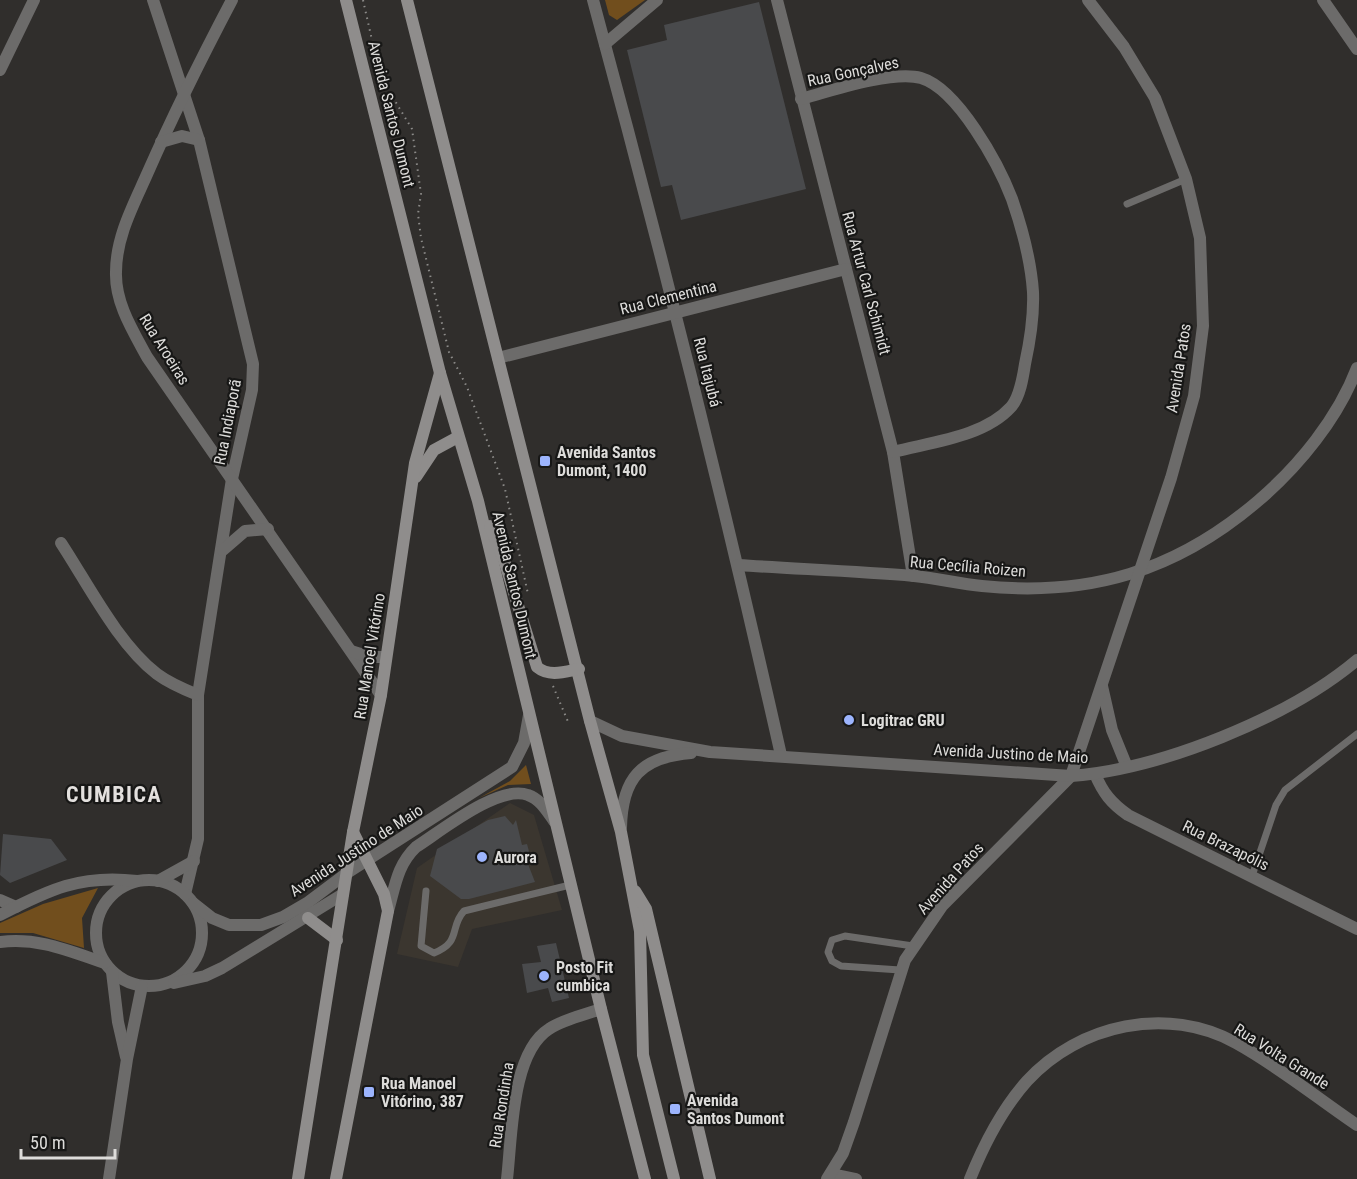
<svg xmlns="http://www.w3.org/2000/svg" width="1357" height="1179" font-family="'Roboto Condensed',sans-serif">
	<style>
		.built { fill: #3b362f }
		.green { fill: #714e1d }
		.building { fill: #494a4c }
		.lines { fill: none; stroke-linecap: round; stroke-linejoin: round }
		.path { stroke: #8c8b89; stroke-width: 2; stroke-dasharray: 1.5 4.5; stroke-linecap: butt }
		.service { stroke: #6c6b6a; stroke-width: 7 }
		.minor { stroke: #6c6b6a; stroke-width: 12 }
		.tertiary { stroke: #6c6b6a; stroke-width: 12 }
		.secondary { stroke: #8f8d8c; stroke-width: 12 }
		.poi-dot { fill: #9cb4fd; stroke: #171716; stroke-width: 2 }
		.labels { text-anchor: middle; stroke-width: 4.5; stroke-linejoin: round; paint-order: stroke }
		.street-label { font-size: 16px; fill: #dddcda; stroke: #171716 }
		.poi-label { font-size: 16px; font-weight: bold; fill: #dddcda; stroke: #171716; text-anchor: start }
		.district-label { font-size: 22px; font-weight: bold; letter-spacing: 1.5px; fill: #e3e0de; stroke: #171716 }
	</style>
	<rect width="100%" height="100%" fill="#302e2c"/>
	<polygon class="built" points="510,803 534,815 562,910 472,929 458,967 397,954 417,868"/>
	<g class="green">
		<polygon points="605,0 645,0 617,20 609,15"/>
		<polygon points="526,765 531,784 508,785 479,798 510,781"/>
		<polygon points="98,888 82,918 84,948 33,933 0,933 0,923 43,904"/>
	</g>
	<g class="building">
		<polygon points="759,2 806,189 681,220 672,185 661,187 627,50 667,40 664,25"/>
		<polygon points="505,816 513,825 516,820 522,845 527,844 530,855 526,859 535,882 469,899 461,899 430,876 437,849 488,820"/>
		<polygon points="3,834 51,839 67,860 10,883 0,875"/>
		<polygon points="556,943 569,998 552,1002 548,988 527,993 522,964 541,962 537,946"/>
	</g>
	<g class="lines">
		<g class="path">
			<polyline points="363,0 374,49 389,91 412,129 421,194 418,214 421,238 449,352 467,387 505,489 528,594"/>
			<polyline points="553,686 569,724"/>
		</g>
		<g class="service">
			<polyline points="1127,204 1186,179"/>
			<polyline points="1252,876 1276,805 1285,790 1357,734"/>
			<path d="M 426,891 L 421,946 L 434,953 C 462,942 449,927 464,911 L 570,885"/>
			<polyline points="900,970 841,966 832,961 828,952 832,940 845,936 913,946"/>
		</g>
		<g class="minor">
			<polyline points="153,0 199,140 253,364 252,390 232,479 198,695 198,839 185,894"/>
			<path d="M 232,0 C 202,57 174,113 148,172 C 134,204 116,236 116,272 C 115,303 133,331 147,357 L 381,695"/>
			<path d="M 593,0 C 661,250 724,502 781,755"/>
			<polyline points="777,0 893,452 913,576"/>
			<polyline points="1323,0 1357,49"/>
			<polyline points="605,44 657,0"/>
			<polyline points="0,70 34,0"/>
			<path d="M 801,99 C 830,91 893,70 921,78 C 958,89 999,165 1012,199 C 1022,228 1031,262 1033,292 C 1034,316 1030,341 1025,364 C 1023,377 1020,397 1011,407 C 984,437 931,442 893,452"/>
			<polyline points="161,142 182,136 199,140"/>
			<polyline points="498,358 846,269"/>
			<path d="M 61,543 C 88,584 118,644 157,674 C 169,683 183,689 198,695"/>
			<polyline points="223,550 245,531 268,529"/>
			<path d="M 738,565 C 797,569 856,571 914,576 C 937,578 959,584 982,586 C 1090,597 1176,571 1258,501 C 1299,466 1338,418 1357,368"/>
			<polyline points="351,651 370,657 386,657"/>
			<polyline points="1102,686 1112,730 1127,767"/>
			<path d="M 1095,774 C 1103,793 1111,803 1128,815 L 1357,929"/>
			<circle cx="149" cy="933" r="53"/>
			<polyline points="158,881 194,861"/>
			<polyline points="0,900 16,907"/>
			<polyline points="193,903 212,918 229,925 261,925 283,917 307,903 347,873 512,767 524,743 529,715"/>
			<path d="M 388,911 C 395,887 397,865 416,847 C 441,831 499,784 528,795 C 540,799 547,811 554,821"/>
			<path d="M 0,915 C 48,890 81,874 137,881"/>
			<path d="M 0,942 C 38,937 69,951 105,963"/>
			<polyline points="112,972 118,1022 126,1057"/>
			<polyline points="174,983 205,976 222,968 343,894"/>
			<polyline points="832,1174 856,1179"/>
			<polyline points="109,1179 127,1059 142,986"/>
			<path d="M 507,1179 C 512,1137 511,1053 549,1029 C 564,1019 584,1015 601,1009"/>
			<polyline points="827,1179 843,1153 854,1122 905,960 942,906 1071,776 1171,478 1194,396 1203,326 1200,238 1186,179 1155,98 1124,47 1088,0"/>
			<path d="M 970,1179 C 984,1144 1002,1109 1027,1081 C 1079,1024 1168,1005 1236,1043 C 1278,1066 1317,1098 1357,1125"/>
		</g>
		<g class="tertiary">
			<path d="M 590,721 L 622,736 L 710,752 L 1071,776 C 1161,769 1288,718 1357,660"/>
			<path d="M 621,828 C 622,778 641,757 691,753"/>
		</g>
		<g class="secondary">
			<polyline points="346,0 440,373 478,501 601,1009 645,1179"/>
			<polyline points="407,0 590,721 621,832 640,931 643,1055 674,1179"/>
			<polyline points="416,477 434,450 458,437"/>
			<path d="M 490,526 L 504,560 L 537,667 C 549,677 564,672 579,669"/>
			<polyline points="635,891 646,909 710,1179"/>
			<polyline points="308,918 337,940"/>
			<polyline points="298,1179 353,832 381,695 415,463 440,373"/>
			<polyline points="336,1179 388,911 384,894 353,832"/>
		</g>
	</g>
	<g class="poi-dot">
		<rect x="539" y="455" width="12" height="12" rx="3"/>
		<circle cx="849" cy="720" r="6"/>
		<circle cx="482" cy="857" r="6"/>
		<circle cx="544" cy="976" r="6"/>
		<rect x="363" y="1086" width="12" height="12" rx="3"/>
		<rect x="669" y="1103" width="12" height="12" rx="3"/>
	</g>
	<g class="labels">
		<g class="street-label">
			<text transform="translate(853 71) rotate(-12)" y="6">Rua Gonçalves</text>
			<text transform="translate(392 114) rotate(76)" y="6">Avenida Santos Dumont</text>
			<text transform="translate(867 283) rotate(75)" y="6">Rua Artur Carl Schimidt</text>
			<text transform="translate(668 297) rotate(-14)" y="6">Rua Clementina</text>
			<text transform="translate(165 349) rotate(58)" y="6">Rua Aroeiras</text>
			<text transform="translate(1178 368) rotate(-81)" y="6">Avenida Patos</text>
			<text transform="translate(708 372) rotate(76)" y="6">Rua Itajubá</text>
			<text transform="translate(227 422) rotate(-79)" y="6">Rua Indiaporã</text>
			<text transform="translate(968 566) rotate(5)" y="6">Rua Cecília Roizen</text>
			<text transform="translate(515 585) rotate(77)" y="6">Avenida Santos Dumont</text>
			<text transform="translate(369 656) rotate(-81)" y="6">Rua Manoel Vitórino</text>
			<text transform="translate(1011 753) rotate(3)" y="6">Avenida Justino de Maio</text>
			<text transform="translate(1226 845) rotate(26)" y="6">Rua Brazapólis</text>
			<text transform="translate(356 850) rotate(-33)" y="6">Avenida Justino de Maio</text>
			<text transform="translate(950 878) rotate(-48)" y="6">Avenida Patos</text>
			<text transform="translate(1282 1056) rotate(32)" y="6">Rua Volta Grande</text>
			<text transform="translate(501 1105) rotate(-81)" y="6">Rua Rondinha</text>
		</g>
		<g class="poi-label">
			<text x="557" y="458">Avenida Santos<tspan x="557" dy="18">Dumont, 1400</tspan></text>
			<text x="861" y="726">Logitrac GRU</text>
			<text x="494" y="863">Aurora</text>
			<text x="556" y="973">Posto Fit<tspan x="556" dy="18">cumbica</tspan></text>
			<text x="381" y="1089">Rua Manoel<tspan x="381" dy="18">Vitórino, 387</tspan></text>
			<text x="687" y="1106">Avenida<tspan x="687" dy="18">Santos Dumont</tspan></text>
		</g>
		<g class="district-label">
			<text x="114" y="802">CUMBICA</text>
		</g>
	</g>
	<path d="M21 1149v9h94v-9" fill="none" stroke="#dddcda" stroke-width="3"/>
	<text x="30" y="1149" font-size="18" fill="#dddcda" stroke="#171716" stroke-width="4.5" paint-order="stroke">50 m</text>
</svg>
